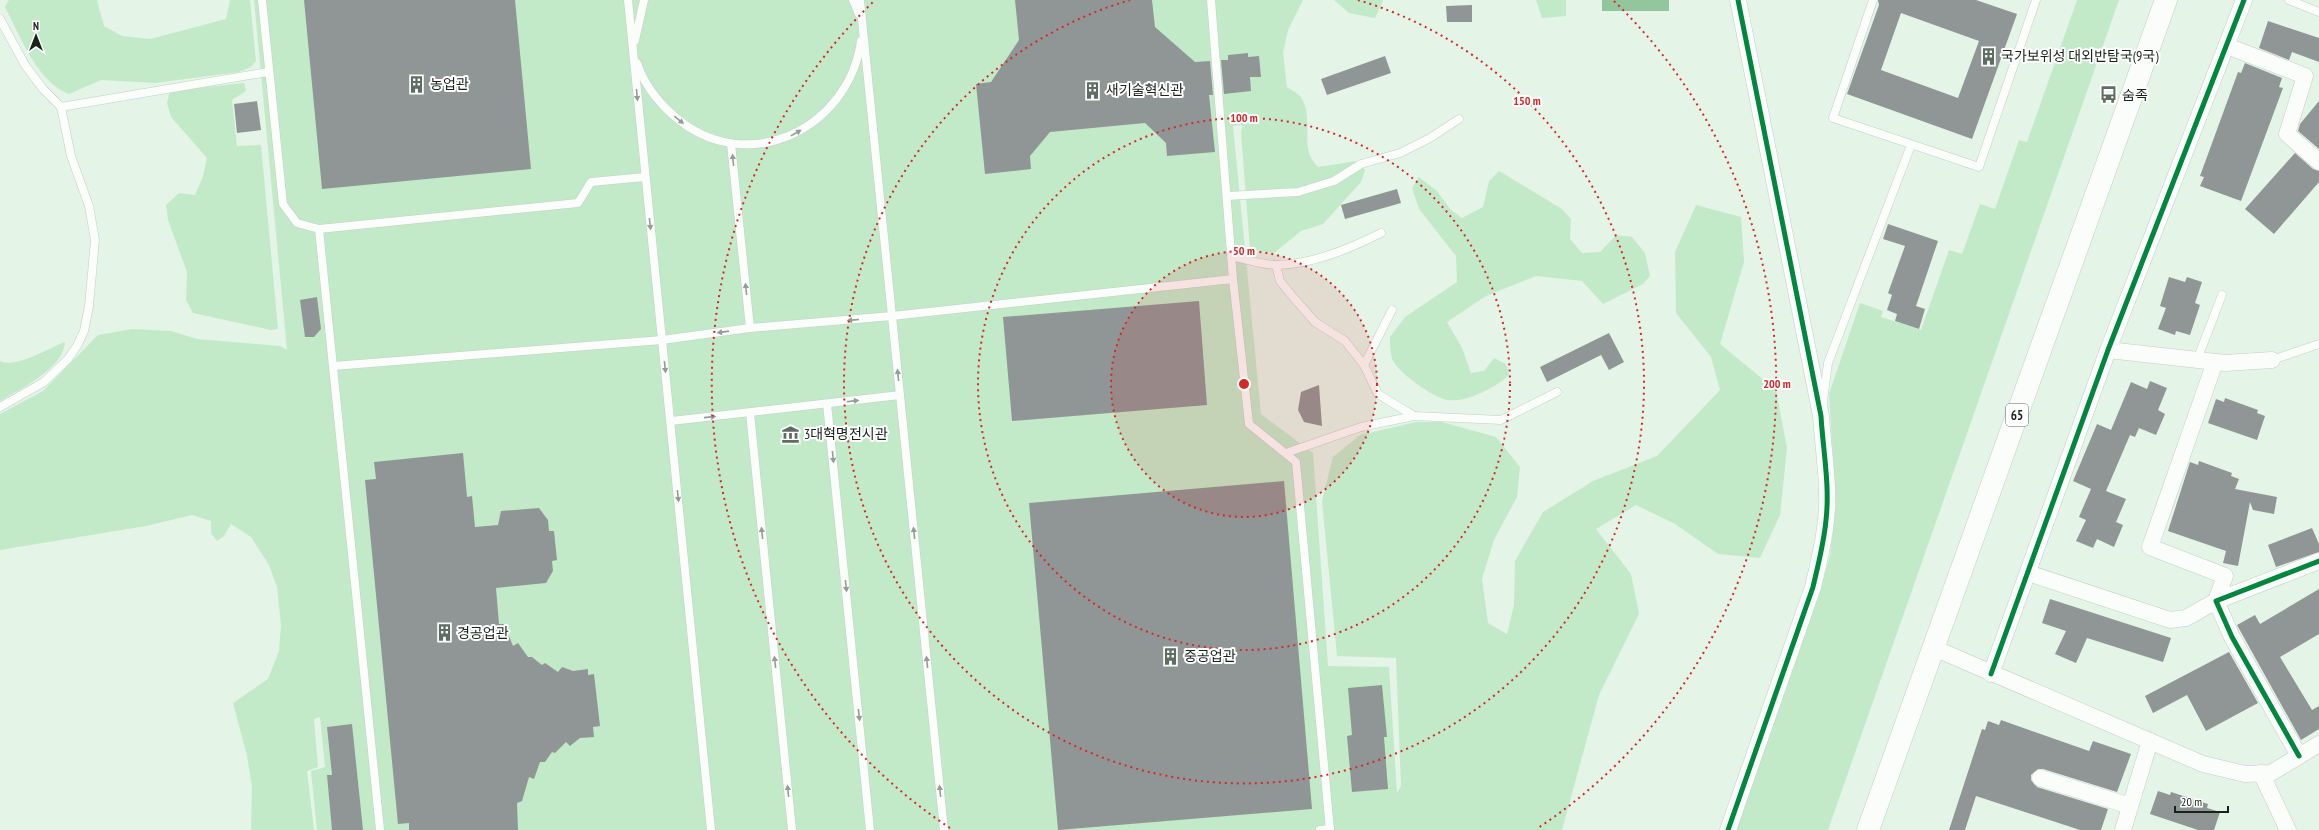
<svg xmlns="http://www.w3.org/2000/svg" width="2319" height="830" font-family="'PT Sans Narrow','Noto Sans KR',sans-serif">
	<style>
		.green { fill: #c2eac9 }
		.water { fill: #94c69e }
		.building { fill: #909696; fill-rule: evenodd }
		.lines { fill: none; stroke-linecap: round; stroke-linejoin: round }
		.lane-casing { stroke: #c3cec6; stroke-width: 9 }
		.street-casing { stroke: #c3cec6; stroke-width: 17 }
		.primary-casing { stroke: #c3cec6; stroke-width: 23 }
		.lane { stroke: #fbfdfb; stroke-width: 8 }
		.street { stroke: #fbfdfb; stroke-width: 16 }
		.primary { stroke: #fbfdfb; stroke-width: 22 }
		.cycleway-casing { stroke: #fff; stroke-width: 8 }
		.cycleway { stroke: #00873e; stroke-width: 5 }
		.oneway { fill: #959b96 }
		.ring { fill: none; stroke: #d62828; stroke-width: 2; stroke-dasharray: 2 4 }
		.labels { text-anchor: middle; stroke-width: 4; stroke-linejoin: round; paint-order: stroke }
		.shield { fill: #fff; stroke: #5d655f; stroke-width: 1 }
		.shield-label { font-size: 13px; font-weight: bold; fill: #18231a }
		.poi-label { font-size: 14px; fill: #18231a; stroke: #fff; text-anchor: start }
		.centre { fill: #d62828; stroke: #fff; stroke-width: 2 }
		.ring-label { font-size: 12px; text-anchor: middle; font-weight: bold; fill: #d62828; stroke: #fff; stroke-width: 4; stroke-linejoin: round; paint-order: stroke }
	</style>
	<rect width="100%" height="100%" fill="#e4f4e7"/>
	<g class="green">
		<path d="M 9,0 L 97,0 L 104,26 L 122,36 L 150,39 L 226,19 L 230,0 L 250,0 L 256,61 L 251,67 L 239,72 L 155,83 L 101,80 L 69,94 C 38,83 20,36 5,7 Z"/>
		<path d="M 254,0 L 1303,0 L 1288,30 L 1283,53 L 1287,87 C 1291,90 1297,93 1300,96 C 1316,117 1297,148 1318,167 L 1356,161 L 1365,170 L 1361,182 L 1323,224 L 1301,231 L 1274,253 L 1250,250 L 1241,132 L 1243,125 L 1233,126 L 1261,414 L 1313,453 L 1328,666 L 1389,667 L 1397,793 L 1401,786 L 1396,658 L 1337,656 L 1322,501 L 1333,457 L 1360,435 L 1416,422 L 1442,422 L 1496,437 L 1520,467 L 1517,497 L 1494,540 L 1482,579 L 1488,623 L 1507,634 L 1514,605 L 1515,561 L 1543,512 L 1593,481 L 1657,456 L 1720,390 L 1711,357 L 1676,313 L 1675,252 L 1696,205 L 1741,217 L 1744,262 L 1720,344 L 1776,390 L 1787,448 L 1780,515 L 1760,558 L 1718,554 L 1675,524 L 1636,505 L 1596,529 L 1631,574 L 1639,614 L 1599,695 L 1562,830 L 317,830 L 311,771 L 325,767 L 320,717 L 314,719 L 318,767 L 307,771 L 314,830 L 251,830 L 252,786 L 247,756 L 233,703 L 268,679 L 279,651 L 281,625 L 277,587 L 269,565 L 251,537 L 231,524 L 224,536 L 217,541 L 211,533 L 211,521 L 192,515 L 146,526 L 0,550 L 0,414 L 43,391 L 98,335 L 132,329 L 171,331 L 197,339 L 280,346 L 287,350 Z"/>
		<polygon points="1334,0 1383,0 1375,18 1349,13"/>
		<polygon points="1536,0 1566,0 1566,16 1542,18"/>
		<polygon points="2077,0 2119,0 1828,830 1736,830 1820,591 1830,556 1836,505 1829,394 1860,303 1883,311 1881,317 1921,330 1949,250 1962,254 1980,204 1995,209 2019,140 2027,142"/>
		<polygon points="244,83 246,91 232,100 237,146 261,145 278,329 271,330 193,313 186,300 187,272 168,220 166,205 179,193 195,195 203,176 207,158 171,117 167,103 170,91"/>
		<path d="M 1499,171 L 1562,209 L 1571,219 L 1570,239 L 1582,253 L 1600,252 L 1616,235 L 1632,237 L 1645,253 L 1650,276 L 1643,284 L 1603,304 L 1582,281 L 1536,276 L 1486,296 L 1447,322 L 1462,348 L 1471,373 L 1484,371 L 1494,358 L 1506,364 L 1509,375 C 1497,387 1466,403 1448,400 C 1434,398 1400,374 1393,361 C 1390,354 1390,344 1390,337 L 1405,317 L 1457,282 L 1456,256 L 1419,209 L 1412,188 L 1419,177 L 1437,191 L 1451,210 L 1462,218 L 1483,207 L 1489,181 Z"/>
		<path d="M 65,342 C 64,368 20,389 0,401 L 0,361 C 15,369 49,348 65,342 Z"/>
	</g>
	<rect class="water" x="1602" y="0" width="67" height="11"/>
	<g class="building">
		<polygon points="304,0 515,0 531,169 322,189"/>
		<polygon points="1015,0 1152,0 1155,27 1195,62 1210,61 1213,95 1209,95 1215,152 1167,156 1166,143 1145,123 1050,132 1030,156 1031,169 985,174 976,84 991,82 1019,40"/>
		<path d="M 1878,0 L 1976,0 L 2017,14 L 1972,139 L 1847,94 L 1879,5 ZM 1901,13 L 1979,41 L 1958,98 L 1881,70 Z"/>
		<polygon points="1472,5 1472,22 1447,22 1446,6"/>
		<polygon points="2268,21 2319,38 2319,62 2292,52 2289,60 2259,48"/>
		<polygon points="1248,53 1248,57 1259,56 1261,77 1250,77 1251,91 1224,94 1221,60 1228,60 1228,55"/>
		<polygon points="1385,56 1391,73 1327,95 1321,79"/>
		<polygon points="2245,63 2282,78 2279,87 2283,88 2241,201 2200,186 2204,177 2200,176 2238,72 2241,73"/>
		<polygon points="257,101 261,130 237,133 234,104"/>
		<polygon points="2319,101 2319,149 2298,131 2300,124"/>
		<polygon points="2295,153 2313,169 2319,171 2319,182 2274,234 2245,209"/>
		<polygon points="1397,189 1401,203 1345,219 1341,205"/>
		<polygon points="1888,224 1938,241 1916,306 1925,309 1919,329 1895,321 1897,314 1887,310 1892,295 1888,293 1905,246 1883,239"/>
		<polygon points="2169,277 2185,282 2187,277 2202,282 2195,303 2200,305 2190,335 2176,331 2175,335 2158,329 2166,308 2160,306"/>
		<polygon points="317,297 321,329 314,337 305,337 300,300"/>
		<polygon points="1199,301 1207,405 1012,421 1003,317"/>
		<polygon points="1609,333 1624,362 1609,370 1601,355 1547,382 1540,367"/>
		<polygon points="2150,381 2167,388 2158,410 2165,414 2156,435 2139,428 2135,437 2130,435 2106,491 2126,499 2116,522 2123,525 2114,547 2097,539 2093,548 2076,541 2086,520 2079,517 2091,489 2073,481 2097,424 2111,430 2131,382 2147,389"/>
		<polygon points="1319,385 1322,426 1304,422 1298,410 1301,392"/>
		<polygon points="2225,398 2258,410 2257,413 2265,416 2257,440 2208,423 2216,399 2224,402"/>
		<polygon points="463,453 467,497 472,496 475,527 498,525 501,511 539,508 548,520 549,531 554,531 557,560 552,561 553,571 546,583 496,588 499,624 504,624 513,646 518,643 528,657 532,657 542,665 545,663 558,672 562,667 573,671 588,669 588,675 594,674 600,726 593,727 594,737 580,738 570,746 566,742 555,753 552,752 545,762 540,762 534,779 529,777 522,801 517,803 518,830 409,830 409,823 398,824 365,480 376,479 374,462"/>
		<polygon points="2199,461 2232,473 2231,476 2239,479 2235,489 2277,497 2274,514 2253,510 2250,502 2238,566 2223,563 2226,551 2168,531 2190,462 2198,465"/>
		<polygon points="1284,481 1312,809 1058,830 1029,503"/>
		<polygon points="2312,528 2319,544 2319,552 2276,567 2268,545"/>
		<polygon points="2319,589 2319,634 2280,657 2312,710 2319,706 2319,729 2301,740 2237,625 2255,615 2260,624"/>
		<polygon points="2050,599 2171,638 2163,662 2087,638 2076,663 2055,654 2066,631 2042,623"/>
		<polygon points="2229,652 2258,703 2206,731 2187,695 2153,713 2145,696"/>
		<polygon points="1382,685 1387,737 1384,737 1388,789 1352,792 1347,736 1352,735 1348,688"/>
		<polygon points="2001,720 2089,751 2093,741 2131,754 2117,792 2043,769 2038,769 2031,775 2031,780 2037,787 2108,809 2101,830 2080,830 1976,796 1965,830 1949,830 1982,729 1985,730 1988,721 1999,725"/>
		<polygon points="352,724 363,830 332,830 327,775 332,775 327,727"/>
		<polygon points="2158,791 2170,795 2171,792 2208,804 2207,808 2220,812 2214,830 2198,830 2150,814"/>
	</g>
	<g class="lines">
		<defs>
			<g id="lane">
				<polyline points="262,0 283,204 297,223 319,229 578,203 591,182 645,177"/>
				<polyline points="628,0 711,830"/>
				<polyline points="853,0 859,14"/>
				<polyline points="860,0 944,830"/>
				<polyline points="1211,0 1233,279 1249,424 1296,462 1330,830"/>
				<polyline points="1873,0 1833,118 1979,167 2036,0"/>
				<polyline points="2289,0 2319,12"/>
				<polyline points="0,19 25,65 43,89 61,107 71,156 89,206 95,240 89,306 84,331 77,346 68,359 44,382 0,407"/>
				<polyline points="635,40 644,0"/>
				<path d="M 637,63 C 644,84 656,100 673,115 C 744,179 848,131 861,41"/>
				<polyline points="61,107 268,72"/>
				<polyline points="731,144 750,328"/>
				<polyline points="1227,196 1298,192 1334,181 1361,164 1400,153 1430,138 1459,119"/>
				<polyline points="319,229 380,830"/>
				<path d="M 1231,256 C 1246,259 1263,265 1277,265 C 1313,264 1349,249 1381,233"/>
				<polyline points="1276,265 1280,281 1293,297 1315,322 1345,341 1364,365 1378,394 1414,416"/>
				<polyline points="2197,360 2222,295"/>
				<polyline points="2272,360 2319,344"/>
				<polyline points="1364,365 1392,310"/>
				<polyline points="333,366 662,340 750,328 892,316 1233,279"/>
				<polyline points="1823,401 1828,363 1911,145"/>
				<polyline points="827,404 870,830"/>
				<polyline points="750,413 792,830"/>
				<polyline points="671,421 900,395"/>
				<polyline points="1286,453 1361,427 1414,416 1501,420 1557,392"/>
				<polyline points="1320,830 1330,829"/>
			</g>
			<g id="street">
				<polyline points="2227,46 2305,76 2287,134 2319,162"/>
				<polyline points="2108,350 2225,363 2272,360"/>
				<polyline points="2028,573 2170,620 2186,618 2216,601 2225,576 2150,547 2215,362"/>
				<polyline points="1934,648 2203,764 2245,774 2271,773 2319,744"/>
				<polyline points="1991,674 2108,350 2244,0"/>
				<polyline points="2299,756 2232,637 2216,601 2319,561"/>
				<polyline points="2261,773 2288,830"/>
				<polyline points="2040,778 2130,806"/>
				<path d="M 1728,830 L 1813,587 C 1818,565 1824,543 1826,520 C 1830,486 1823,450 1821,416 L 1738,0"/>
				<polyline points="2123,830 2150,741"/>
			</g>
			<polyline id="primary" points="1868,830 2166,0"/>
		</defs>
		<use href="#lane" class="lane-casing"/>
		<use href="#street" class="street-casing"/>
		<use href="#primary" class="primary-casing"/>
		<use href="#lane" class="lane"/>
		<use href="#street" class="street"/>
		<use href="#primary" class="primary"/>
		<defs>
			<g id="cycleway">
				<polyline points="1991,674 2108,350 2244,0"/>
				<polyline points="2299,756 2232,637 2216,601 2319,561"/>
				<path d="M 1728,830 L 1813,587 C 1818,565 1824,543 1826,520 C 1830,486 1823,450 1821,416 L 1738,0"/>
			</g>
		</defs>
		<use href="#cycleway" class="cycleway-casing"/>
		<use href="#cycleway" class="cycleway"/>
	</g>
	<defs><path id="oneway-solid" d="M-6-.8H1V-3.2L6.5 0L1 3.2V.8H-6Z"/></defs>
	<g class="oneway">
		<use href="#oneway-solid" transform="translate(637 95) rotate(85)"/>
		<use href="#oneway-solid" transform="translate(679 120) rotate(39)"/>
		<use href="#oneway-solid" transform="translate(796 133) rotate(-29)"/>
		<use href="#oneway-solid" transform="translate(733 160) rotate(-96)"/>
		<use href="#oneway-solid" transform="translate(650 224) rotate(84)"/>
		<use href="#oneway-solid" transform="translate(746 289) rotate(-96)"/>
		<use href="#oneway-solid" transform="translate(853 320) rotate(175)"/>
		<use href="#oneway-solid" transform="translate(723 332) rotate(172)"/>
		<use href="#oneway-solid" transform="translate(665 367) rotate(84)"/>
		<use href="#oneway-solid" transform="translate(898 375) rotate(-96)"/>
		<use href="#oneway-solid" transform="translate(853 401) rotate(-7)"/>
		<use href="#oneway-solid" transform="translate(710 417) rotate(-6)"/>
		<use href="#oneway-solid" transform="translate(833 457) rotate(84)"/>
		<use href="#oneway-solid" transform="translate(678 496) rotate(84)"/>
		<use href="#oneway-solid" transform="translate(762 533) rotate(-96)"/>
		<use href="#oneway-solid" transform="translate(914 533) rotate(-96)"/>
		<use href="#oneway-solid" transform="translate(846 586) rotate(84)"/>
		<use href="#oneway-solid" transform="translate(775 662) rotate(-96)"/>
		<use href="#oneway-solid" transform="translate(927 662) rotate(-96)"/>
		<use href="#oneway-solid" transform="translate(859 715) rotate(84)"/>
		<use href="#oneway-solid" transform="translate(788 791) rotate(-96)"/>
		<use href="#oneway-solid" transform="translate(940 791) rotate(-96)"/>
	</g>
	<circle cx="1244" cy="384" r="133" fill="#d62828" fill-opacity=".12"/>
	<g class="ring">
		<circle cx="1244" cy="384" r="133"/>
		<circle cx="1244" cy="384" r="266"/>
		<path d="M1358 0A400 400 0 1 1 1130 0"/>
		<path d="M950 828A533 533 0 0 1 874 1M1614 1A533 533 0 0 1 1538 828"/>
	</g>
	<defs>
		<symbol id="building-bare" viewBox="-9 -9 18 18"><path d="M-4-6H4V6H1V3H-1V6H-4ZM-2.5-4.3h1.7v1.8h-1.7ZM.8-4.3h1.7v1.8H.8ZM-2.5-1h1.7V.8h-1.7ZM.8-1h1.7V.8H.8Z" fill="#5f6c62" stroke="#fff" stroke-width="2.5" paint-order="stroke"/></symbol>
		<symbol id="bus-bare" viewBox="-9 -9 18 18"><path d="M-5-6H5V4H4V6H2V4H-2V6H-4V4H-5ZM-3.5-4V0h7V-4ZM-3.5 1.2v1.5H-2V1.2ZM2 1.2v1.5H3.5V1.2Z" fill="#5f6c62" stroke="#fff" stroke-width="2.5" paint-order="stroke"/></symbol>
		<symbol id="museum-bare" viewBox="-9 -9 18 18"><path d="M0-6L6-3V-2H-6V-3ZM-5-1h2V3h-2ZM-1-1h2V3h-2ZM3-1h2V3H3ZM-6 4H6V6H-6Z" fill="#5f6c62" stroke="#fff" stroke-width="2.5" paint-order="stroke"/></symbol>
	</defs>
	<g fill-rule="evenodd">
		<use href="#building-bare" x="1976" y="44" width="25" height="25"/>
		<use href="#building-bare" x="404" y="72" width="25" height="25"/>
		<use href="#building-bare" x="1080" y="78" width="25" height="25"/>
		<use href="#bus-bare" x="2096" y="82" width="25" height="25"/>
		<use href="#museum-bare" x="778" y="422" width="25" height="25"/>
		<use href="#building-bare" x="432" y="620" width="25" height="25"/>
		<use href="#building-bare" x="1158" y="644" width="25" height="25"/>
	</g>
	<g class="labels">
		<rect class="shield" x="2006" y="404" width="22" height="22" rx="3"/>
		<g class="shield-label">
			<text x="2017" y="420">65</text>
		</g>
		<g class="poi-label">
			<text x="2001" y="61">국가보위성 대외반탐국(9국)</text>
			<text x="430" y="89">농업관</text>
			<text x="1106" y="95">새기술혁신관</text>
			<text x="2122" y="100">숨족</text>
			<text x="804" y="439">3대혁명전시관</text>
			<text x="457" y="638">경공업관</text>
			<text x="1184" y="661">중공업관</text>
		</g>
	</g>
	<circle cx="1244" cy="384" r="6" class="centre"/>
	<g class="ring-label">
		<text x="1527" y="105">150 m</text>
		<text x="1244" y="122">100 m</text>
		<text x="1244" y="255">50 m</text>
		<text x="1777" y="388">200 m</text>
	</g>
	<g transform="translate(36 36)" stroke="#ffffff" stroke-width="3" paint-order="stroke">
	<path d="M0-3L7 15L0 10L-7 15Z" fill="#18231a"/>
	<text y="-6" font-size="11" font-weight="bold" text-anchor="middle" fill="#18231a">N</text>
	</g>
	<path d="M2175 806v6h53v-6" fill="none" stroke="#18231a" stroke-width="2"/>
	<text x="2181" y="806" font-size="12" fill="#18231a" stroke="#ffffff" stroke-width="3" paint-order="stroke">20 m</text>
</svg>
